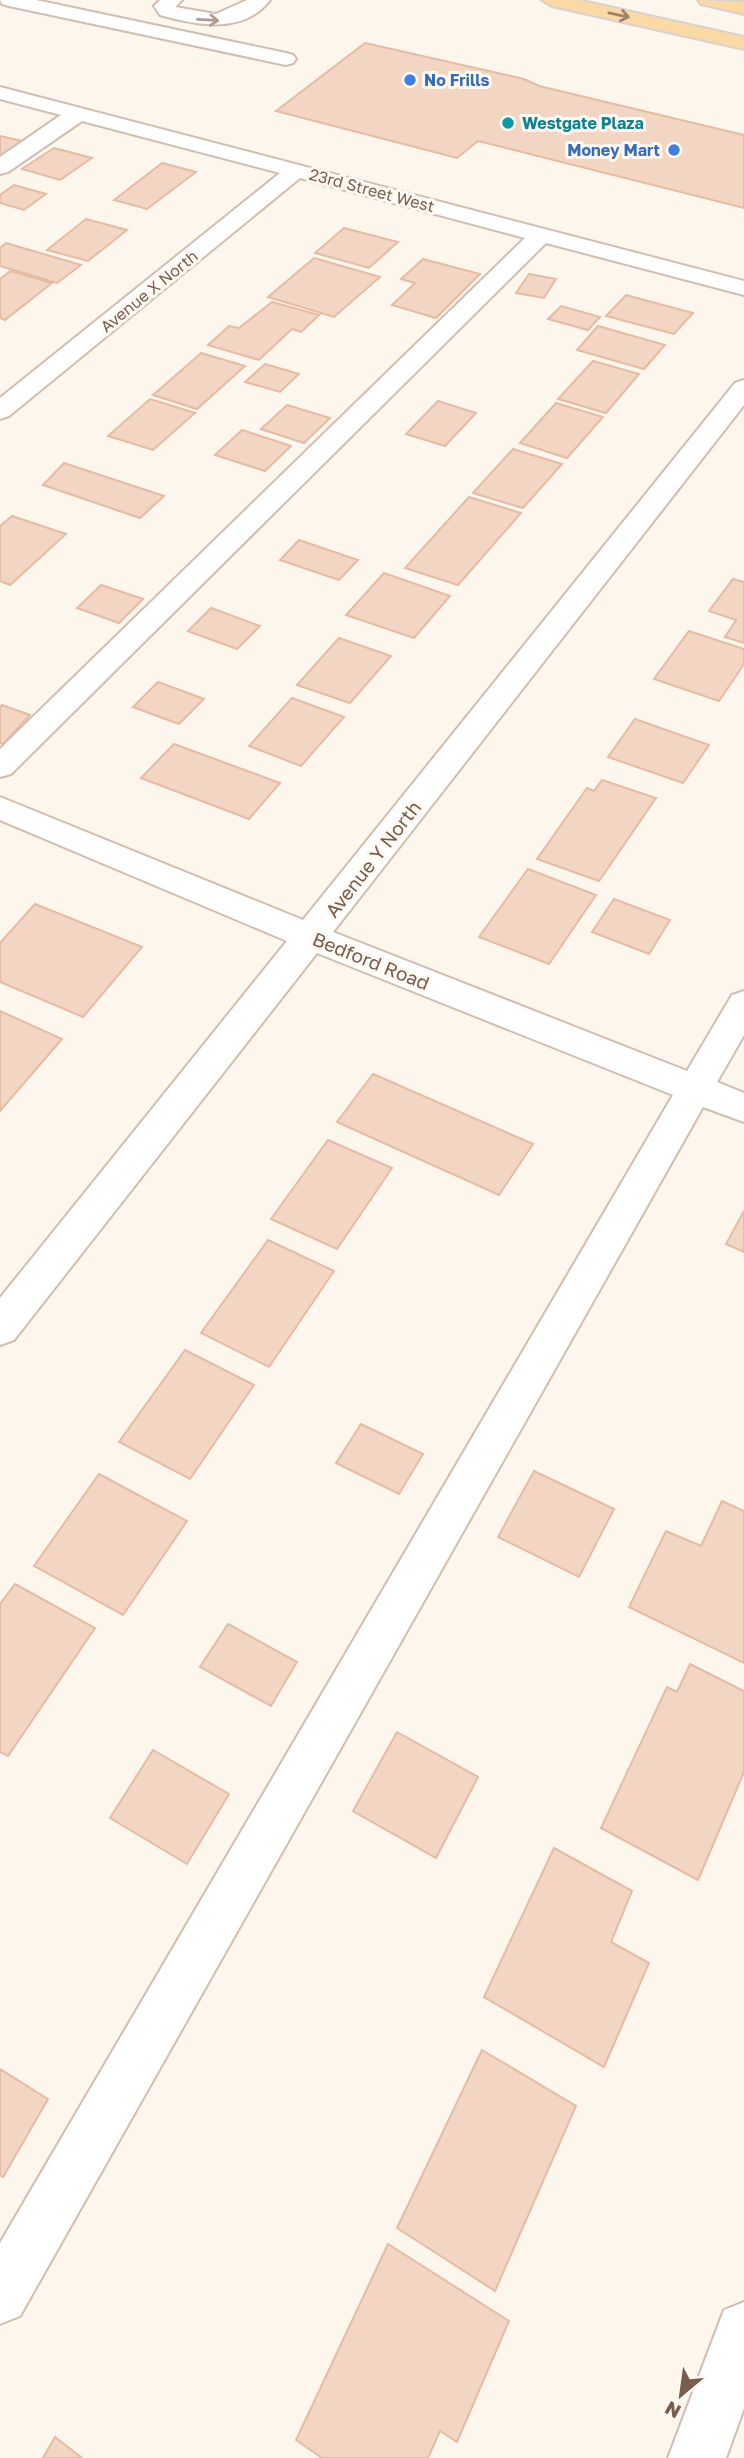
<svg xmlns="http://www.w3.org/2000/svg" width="744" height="2458" font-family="'Golos Text',sans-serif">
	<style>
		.building { fill: #f3d5c3; stroke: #e6bba3; stroke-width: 2 }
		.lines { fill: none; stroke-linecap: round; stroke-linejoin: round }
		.minor-casing { stroke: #d1beb0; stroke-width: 4 }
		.major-casing { stroke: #dad1cd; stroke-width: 4 }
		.minor { fill: #fff; fill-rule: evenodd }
		.major { fill: #fbd9a5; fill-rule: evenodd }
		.oneway { stroke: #a18267 }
		.oneway2 { stroke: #af9d94 }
		.shop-dot { fill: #3f7fe0; stroke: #fffaf3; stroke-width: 2.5 }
		.culture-dot { fill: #0f9aa8; stroke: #fffaf3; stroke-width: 2.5 }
		.labels { text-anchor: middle; stroke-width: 6; stroke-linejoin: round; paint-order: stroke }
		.far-shop-label { font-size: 16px; font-weight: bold; fill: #366cbe; stroke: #fffaf3; text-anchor: start }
		.far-culture-label { font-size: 16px; font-weight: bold; fill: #0d838f; stroke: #fffaf3; text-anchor: start }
		.far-street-label { font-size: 16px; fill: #7a5c4d; stroke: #fffaf3 }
		.street-label { font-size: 19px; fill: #7a5c4d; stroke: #fffaf3 }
	</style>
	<rect width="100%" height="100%" fill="#fdf6ec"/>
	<g class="building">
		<polygon points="365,43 524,79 539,86 744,135 744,208 478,141 457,158 276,111"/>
		<polygon points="0,136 22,141 0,156"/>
		<polygon points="54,148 92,158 60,180 22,169"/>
		<polygon points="162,163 196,172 147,209 114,200"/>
		<polygon points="14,185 46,194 24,210 0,203 0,195"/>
		<polygon points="86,219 127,230 88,261 47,250"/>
		<polygon points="344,228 398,242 369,268 315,253"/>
		<polygon points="6,243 81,265 57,283 0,266 0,248"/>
		<polygon points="314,258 380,277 334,317 268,297"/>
		<polygon points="423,259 480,274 436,318 392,305 415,283 401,279"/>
		<polygon points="10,271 52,283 5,320 0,318 0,279"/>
		<polygon points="529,274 556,279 544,298 516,293"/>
		<polygon points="626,295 693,313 674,334 606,316"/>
		<polygon points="272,302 319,315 301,332 292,329 259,360 208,345 229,326 239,328"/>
		<polygon points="561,306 600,317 588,330 548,319"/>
		<polygon points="598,326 665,345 644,369 577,350"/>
		<polygon points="201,353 245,366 197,409 153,395"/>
		<polygon points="593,361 639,374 606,413 558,399"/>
		<polygon points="265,364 299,374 280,392 245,382"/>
		<polygon points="150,399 195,413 153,450 108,436"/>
		<polygon points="438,401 476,413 445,446 406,434"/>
		<polygon points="556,403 603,417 567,458 520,443"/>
		<polygon points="287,405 330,418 304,443 261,429"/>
		<polygon points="242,430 291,446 265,471 215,455"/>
		<polygon points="513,449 562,464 523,508 473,493"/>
		<polygon points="64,463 164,496 140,518 43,485"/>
		<polygon points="469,497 521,513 458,585 405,568"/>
		<polygon points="12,516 66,534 10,585 0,581 0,526"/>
		<polygon points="299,540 358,560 339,580 280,560"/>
		<polygon points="384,573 450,596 414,638 346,615"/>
		<polygon points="733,579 744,582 744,643 725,637 736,620 709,611"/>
		<polygon points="101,585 143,599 119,623 77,608"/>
		<polygon points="211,608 260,626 237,649 188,631"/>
		<polygon points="689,631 744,649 744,664 719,701 654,679"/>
		<polygon points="339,638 391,656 350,703 297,685"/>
		<polygon points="158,682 204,699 179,724 133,707"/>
		<polygon points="292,698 344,717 301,766 249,746"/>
		<polygon points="2,705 30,715 3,744 0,743 0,708"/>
		<polygon points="635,719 709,745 683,783 608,757"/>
		<polygon points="174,744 280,783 249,819 141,778"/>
		<polygon points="602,780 656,798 599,881 537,859 587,788 594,791"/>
		<polygon points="528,869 596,895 549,964 479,937"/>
		<polygon points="614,899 670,920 649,954 592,932"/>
		<polygon points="35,904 142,947 83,1017 0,982 0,943"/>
		<polygon points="0,1011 62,1039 0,1111"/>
		<polygon points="373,1074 533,1144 499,1195 337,1122"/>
		<polygon points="328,1140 392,1168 337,1249 271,1219"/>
		<polygon points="744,1211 744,1252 726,1244"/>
		<polygon points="268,1240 334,1271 269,1367 201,1333"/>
		<polygon points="185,1350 254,1385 190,1479 119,1442"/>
		<polygon points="361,1424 423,1454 399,1494 336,1463"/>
		<polygon points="534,1471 614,1509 579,1577 498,1537"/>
		<polygon points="99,1474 187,1521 123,1615 34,1566"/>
		<polygon points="722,1501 744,1511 744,1663 629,1607 666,1531 701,1546"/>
		<polygon points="15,1584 95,1628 8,1756 0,1752 0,1604"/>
		<polygon points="228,1624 297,1662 271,1706 200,1667"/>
		<polygon points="690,1664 744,1691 744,1772 698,1880 601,1828 667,1687 677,1692"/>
		<polygon points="397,1732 478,1777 436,1858 353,1811"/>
		<polygon points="153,1750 229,1794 187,1864 110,1818"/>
		<polygon points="554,1848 632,1891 611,1942 649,1963 604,2067 484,1997"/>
		<polygon points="482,2050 576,2106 495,2291 397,2228"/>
		<polygon points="0,2069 48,2099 3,2177 0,2175"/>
		<polygon points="388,2244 509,2321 457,2442 440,2431 428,2458 322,2458 296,2440"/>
		<polygon points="55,2437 82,2458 43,2458"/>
	</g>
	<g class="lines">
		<defs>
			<g id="minor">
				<polygon points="0,0 36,0 286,53 293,55 296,59 293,63 286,65 9,6 2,4"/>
				<path d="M 160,0 L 182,0 L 175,7 L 216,14 L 247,0 L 270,0 C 243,35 196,25 160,15 L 154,6 Z"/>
				<polygon points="0,87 744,281 744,295 546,243 11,774 0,777 0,749 525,238 300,178 9,416 0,419 0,398 280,173 82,121 8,172 0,174 0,157 61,115 0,99"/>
				<polygon points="744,380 744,405 333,932 687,1071 732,995 744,991 744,1035 717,1082 744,1093 744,1122 703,1107 20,2316 0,2324 0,2243 673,1095 317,953 14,1340 0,1345 0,1298 287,941 0,820 0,797 303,920 735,383"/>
				<polygon points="744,2302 744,2408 726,2458 668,2458 724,2310"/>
			</g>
			<g id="major">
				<polygon points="542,0 578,0 744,37 744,49 552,6"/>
				<polygon points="698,0 744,2 744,14 701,4"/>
			</g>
		</defs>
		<use href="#minor" class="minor-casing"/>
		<use href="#major" class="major-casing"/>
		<use href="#minor" class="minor"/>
		<use href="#major" class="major"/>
	</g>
	<defs><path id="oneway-shaft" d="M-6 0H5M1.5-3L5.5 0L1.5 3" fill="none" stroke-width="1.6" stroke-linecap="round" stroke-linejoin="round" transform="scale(1.75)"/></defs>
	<use class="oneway" href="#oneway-shaft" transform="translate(619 15) rotate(12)"/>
	<use class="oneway2" href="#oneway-shaft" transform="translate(208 20) rotate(3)"/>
	<g class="shop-dot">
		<circle cx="410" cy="80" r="7"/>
		<circle cx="674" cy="150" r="7"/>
	</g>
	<circle class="culture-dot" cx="508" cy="123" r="7"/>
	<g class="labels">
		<g class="far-shop-label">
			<text x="424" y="86">No Frills</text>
			<text x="660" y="156" text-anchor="end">Money Mart</text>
		</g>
		<g class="far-culture-label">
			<text x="522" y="129">Westgate Plaza</text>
		</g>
		<g class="far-street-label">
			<text transform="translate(372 190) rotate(15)" y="6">23rd Street West</text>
			<text transform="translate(149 291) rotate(-39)" y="6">Avenue X North</text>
		</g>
		<g class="street-label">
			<text transform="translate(373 859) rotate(-52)" y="7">Avenue Y North</text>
			<text transform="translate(371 961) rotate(22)" y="7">Bedford Road</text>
		</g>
	</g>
	<g transform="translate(681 2395) rotate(209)" stroke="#fffaf3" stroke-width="5" paint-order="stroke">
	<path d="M0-5L12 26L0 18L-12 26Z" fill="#7a5c4d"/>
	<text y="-10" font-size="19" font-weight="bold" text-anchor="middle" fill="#7a5c4d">N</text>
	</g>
</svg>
